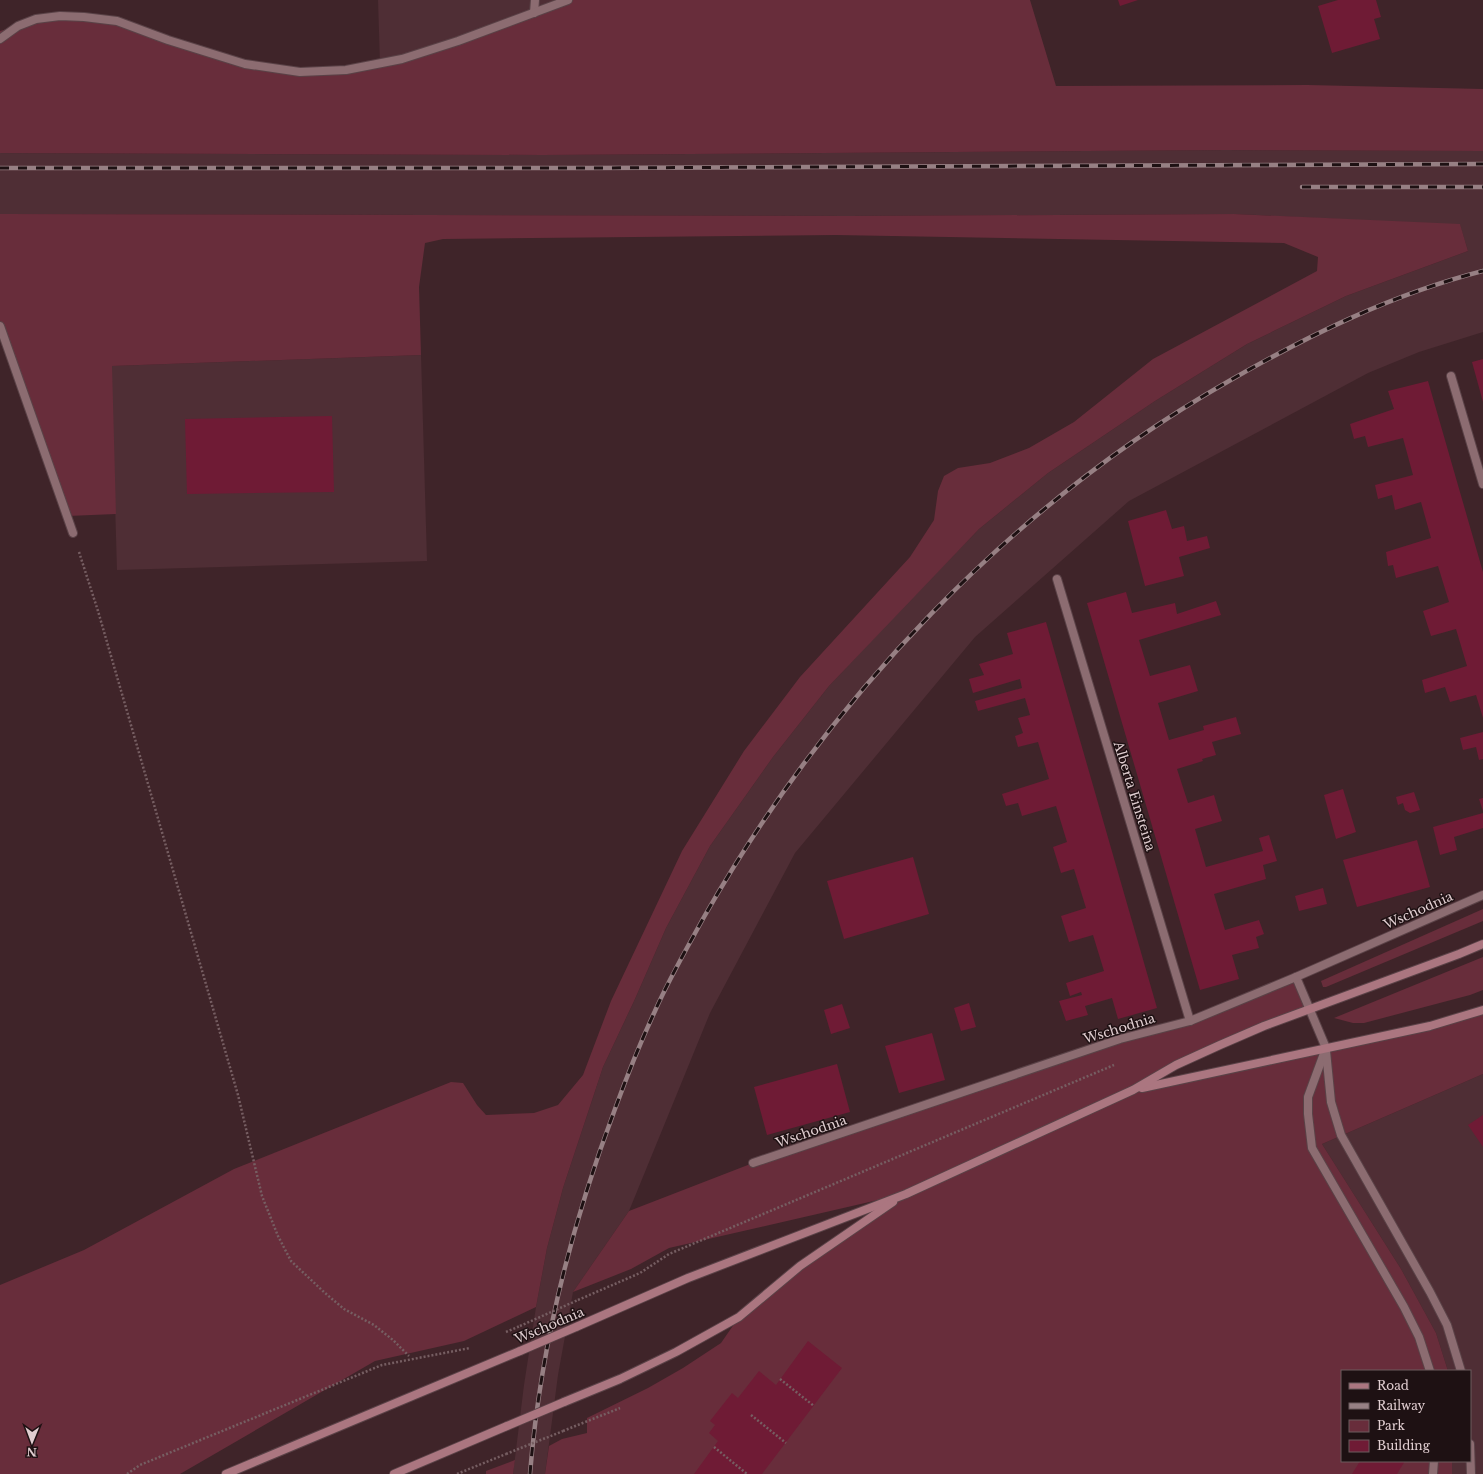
<svg xmlns="http://www.w3.org/2000/svg" width="1483" height="1474" font-family="'Libre Baskerville',serif">
	<style>
		.built { fill: #4f2e35 }
		.green { fill: #682d3b }
		.building { fill: #6f1b35 }
		.lines { fill: none; stroke-linecap: round; stroke-linejoin: round }
		.lane-casing { stroke: #5a4247; stroke-width: 10 }
		.street-casing { stroke: #5a4247; stroke-width: 10 }
		.secondary-casing { stroke: #5a4247; stroke-width: 10 }
		.path { stroke: #765e62; stroke-width: 2.5; stroke-dasharray: 2 2; stroke-linecap: butt }
		.lane { stroke: #8c6c71; stroke-width: 8 }
		.street { stroke: #8c6c71; stroke-width: 8 }
		.secondary { stroke: #ab7680; stroke-width: 8 }
		.rail-casing { stroke: #978084; stroke-width: 4.5 }
		.rail { stroke: #1e1113; stroke-width: 3; stroke-dasharray: 9; stroke-linecap: butt }
		.secondary-bridge-casing { stroke: #5a4247; stroke-width: 10; stroke-linecap: butt }
		.path-bridge { stroke: #765e62; stroke-width: 2.5; stroke-dasharray: 2 2; stroke-linecap: butt }
		.secondary-bridge { stroke: #ab7680; stroke-width: 8 }
		.labels { text-anchor: middle; stroke-width: 3; stroke-linejoin: round; paint-order: stroke }
		.street-label { font-size: 13px; fill: #e1ced1; stroke: #1e1113 }
	</style>
	<rect width="100%" height="100%" fill="#3f2429"/>
	<g class="built">
		<polygon points="378,0 559,0 559,3 380,64"/>
		<polygon points="1226,150 1483,151 1483,332 1419,352 1368,373 1129,501 975,637 795,853 710,1013 629,1211 573,1292 558,1375 545,1474 513,1474 524,1385 536,1307 547,1248 563,1188 603,1067 635,999 666,928 710,846 773,757 829,686 904,606 979,529 1048,473 1155,401 1247,344 1346,296 1468,251 1460,225 1234,214 849,216 0,214 0,153 542,155"/>
		<polygon points="421,355 427,561 117,570 111,366"/>
		<polygon points="1483,1074 1483,1474 1452,1474 1452,1461 1470,1461 1470,1371 1448,1371 1436,1333 1401,1269 1322,1144"/>
	</g>
	<g class="green">
		<polygon points="568,0 1030,0 1056,86 1307,85 1483,89 1483,151 1226,150 542,155 0,153 0,31 18,26 36,19 117,21 245,64 300,72 380,64"/>
		<polygon points="0,214 849,216 1234,214 1460,224 1468,251 1346,296 1247,344 1155,401 1048,473 979,529 829,686 773,757 710,846 666,928 635,999 603,1067 563,1188 547,1248 536,1307 464,1341 375,1361 180,1474 0,1474 0,1285 84,1250 234,1169 451,1082 463,1083 477,1105 486,1115 534,1113 558,1105 583,1075 611,1001 682,851 744,751 800,677 910,557 934,520 938,491 944,476 958,468 990,463 1029,448 1074,422 1153,359 1317,271 1318,257 1284,243 836,235 443,239 425,243 419,287 421,355 112,366 116,514 68,516 0,328"/>
		<polygon points="1483,909 1483,921 1326,987 1323,987 1321,981"/>
		<polygon points="1483,957 1483,990 1470,995 1364,1023 1353,1023 1334,1018"/>
		<polygon points="1296,977 1310,1009 1264,1026 1135,1089 1483,1010 1483,1074 1322,1144 1401,1269 1436,1333 1448,1371 1342,1371 1342,1461 1452,1461 1452,1474 545,1474 549,1446 562,1439 587,1433 587,1418 648,1388 683,1368 721,1343 739,1317 800,1266 904,1194 669,1248 631,1269 573,1292 629,1211 753,1163 1120,1039 1190,1021"/>
		<polygon points="515,1460 513,1474 486,1474 486,1471"/>
	</g>
	<g class="building">
		<polygon points="1118,0 1138,0 1120,6"/>
		<polygon points="1338,0 1376,0 1381,17 1374,19 1380,39 1332,53 1318,6"/>
		<polygon points="1483,359 1483,402 1472,362"/>
		<polygon points="1428,381 1483,572 1483,718 1476,695 1450,702 1445,687 1425,693 1422,680 1467,666 1456,629 1431,636 1423,611 1449,602 1438,566 1396,578 1393,565 1388,566 1386,552 1431,538 1421,502 1395,510 1392,495 1378,499 1375,485 1413,475 1403,438 1368,447 1365,436 1354,439 1350,424 1394,409 1388,391"/>
		<polygon points="332,416 334,492 187,494 185,419"/>
		<polygon points="1166,510 1172,529 1184,526 1187,541 1207,536 1210,548 1179,557 1184,576 1145,586 1128,521"/>
		<polygon points="1126,592 1132,613 1175,603 1177,614 1216,601 1221,615 1139,640 1150,676 1190,665 1198,691 1158,703 1169,740 1204,730 1203,726 1236,717 1241,734 1212,742 1216,755 1202,759 1203,761 1177,769 1188,803 1214,795 1218,809 1222,821 1195,829 1206,867 1263,851 1259,838 1269,835 1277,861 1263,865 1266,879 1214,894 1225,930 1259,920 1264,934 1256,937 1259,948 1232,955 1239,979 1200,990 1087,603"/>
		<polygon points="1046,622 1157,1008 1118,1019 1112,998 1085,1006 1088,1015 1066,1021 1059,1001 1082,995 1081,992 1070,996 1066,983 1104,971 1093,935 1069,942 1061,916 1086,908 1074,869 1061,873 1053,847 1067,842 1056,806 1022,816 1018,803 1006,806 1002,794 1049,779 1038,742 1018,747 1015,736 1023,733 1018,718 1030,715 1025,698 978,711 975,701 1022,688 1020,679 973,693 969,679 984,675 979,664 1013,654 1007,633"/>
		<polygon points="1483,732 1483,759 1479,760 1476,747 1463,750 1460,738"/>
		<polygon points="1343,789 1356,832 1336,839 1324,795"/>
		<polygon points="1414,792 1420,810 1410,813 1405,810 1403,803 1398,805 1396,797"/>
		<polygon points="1483,798 1483,811 1479,799"/>
		<polygon points="1483,813 1483,828 1454,837 1457,850 1440,855 1433,827"/>
		<polygon points="1417,840 1430,887 1357,907 1343,860"/>
		<polygon points="913,857 929,914 844,939 827,881"/>
		<polygon points="1323,888 1327,904 1299,911 1295,896"/>
		<polygon points="969,1003 976,1027 961,1031 954,1008"/>
		<polygon points="842,1004 850,1028 831,1034 824,1010"/>
		<polygon points="932,1033 945,1080 899,1093 885,1046"/>
		<polygon points="837,1064 850,1112 767,1135 754,1087"/>
		<polygon points="1483,1115 1483,1147 1468,1125"/>
		<polygon points="808,1341 842,1368 762,1474 694,1474 718,1441 709,1433 715,1425 710,1421 732,1393 738,1398 759,1371 776,1385"/>
		<polygon points="1360,1461 1405,1461 1397,1474 1352,1474"/>
	</g>
	<g class="lines">
		<defs>
			<g id="lane">
				<polyline points="534,13 535,0"/>
				<polyline points="1326,1048 1308,1097 1308,1114 1312,1148 1404,1307 1419,1337 1430,1371"/>
				<polyline points="1326,1051 1331,1102 1341,1135 1430,1292 1447,1325 1461,1371"/>
				<polyline points="1470,1444 1471,1474"/>
				<polyline points="1433,1474 1434,1461"/>
			</g>
			<g id="street">
				<polyline points="0,39 18,26 36,19 60,16 84,17 117,21 168,40 245,64 300,72 346,70 402,59 458,41 568,0"/>
				<polyline points="0,326 73,533"/>
				<polyline points="1451,376 1483,484"/>
				<polyline points="1057,579 1190,1021"/>
				<polyline points="1296,977 1326,1048"/>
				<polyline points="753,1163 1120,1039 1190,1021 1296,977 1483,895"/>
			</g>
			<g id="secondary">
				<polyline points="1142,1088 1430,1026 1483,1010"/>
				<polyline points="576,1327 688,1278 906,1194 1133,1090 1176,1065 1220,1045 1264,1026 1459,954 1483,944"/>
				<polyline points="564,1402 620,1379 676,1352 739,1317 800,1266 893,1202"/>
				<polyline points="226,1474 520,1351"/>
				<polyline points="394,1474 507,1426"/>
			</g>
		</defs>
		<use href="#lane" class="lane-casing"/>
		<use href="#street" class="street-casing"/>
		<use href="#secondary" class="secondary-casing"/>
		<g class="path">
			<polyline points="79,552 98,611 238,1095 262,1196 278,1236 291,1261 325,1293 344,1309 374,1325 393,1340 409,1356"/>
			<polyline points="578,1300 640,1273 669,1254 1114,1065"/>
			<polyline points="506,1332 520,1326"/>
			<polyline points="780,1379 814,1406"/>
			<polyline points="751,1415 786,1443"/>
			<polyline points="563,1431 620,1408"/>
			<polyline points="714,1447 747,1474"/>
			<polyline points="127,1474 140,1465 382,1365 470,1348"/>
			<polyline points="457,1474 506,1454"/>
		</g>
		<use href="#lane" class="lane"/>
		<use href="#street" class="street"/>
		<use href="#secondary" class="secondary"/>
		<defs>
			<g id="rail">
				<polyline points="0,168 589,168 1483,164"/>
				<polyline points="1302,187 1483,187"/>
				<path d="M 530,1474 C 540,1349 571,1226 615,1109 C 627,1076 640,1043 655,1011 C 669,979 687,948 704,917 C 827,700 1011,505 1229,381 C 1309,335 1393,294 1483,271"/>
			</g>
		</defs>
		<use href="#rail" class="rail-casing"/>
		<use href="#rail" class="rail"/>
		<defs>
			<g id="secondary-bridge">
				<polyline points="520,1351 576,1327"/>
				<polyline points="507,1426 564,1402"/>
			</g>
		</defs>
		<use href="#secondary-bridge" class="secondary-bridge-casing"/>
		<g class="path-bridge">
			<polyline points="520,1326 578,1300"/>
			<polyline points="506,1454 563,1431"/>
		</g>
		<use href="#secondary-bridge" class="secondary-bridge"/>
	</g>
	<g class="labels">
		<g class="street-label">
			<text transform="translate(1135 796) rotate(73)" y="5">Alberta Einsteina</text>
			<text transform="translate(1418 910) rotate(-24)" y="5">Wschodnia</text>
			<text transform="translate(1119 1028) rotate(-17)" y="5">Wschodnia</text>
			<text transform="translate(811 1131) rotate(-19)" y="5">Wschodnia</text>
			<text transform="translate(549 1325) rotate(-23)" y="5">Wschodnia</text>
		</g>
	</g>
	<rect x="1341" y="1370" width="130" height="92" fill="#1e1113" stroke="#6c5d5f"/>
	<rect x="1349" y="1383" width="20" height="6" fill="#ab7680" stroke="#6c5d5f"/>
	<text x="1377" y="1390" font-size="12" fill="#e1ced1">Road</text>
	<rect x="1349" y="1403" width="20" height="6" fill="#978084" stroke="#6c5d5f"/>
	<text x="1377" y="1410" font-size="12" fill="#e1ced1">Railway</text>
	<rect x="1349" y="1420" width="20" height="12" fill="#682d3b" stroke="#6c5d5f"/>
	<text x="1377" y="1430" font-size="12" fill="#e1ced1">Park</text>
	<rect x="1349" y="1440" width="20" height="12" fill="#6f1b35" stroke="#6c5d5f"/>
	<text x="1377" y="1450" font-size="12" fill="#e1ced1">Building</text>
	<g transform="translate(32 1442) rotate(181)" stroke="#1e1113" stroke-width="3" paint-order="stroke">
	<path d="M0-3L7 15L0 10L-7 15Z" fill="#e1ced1"/>
	<text y="-6" font-size="11" font-weight="bold" text-anchor="middle" fill="#e1ced1">N</text>
	</g>
</svg>
